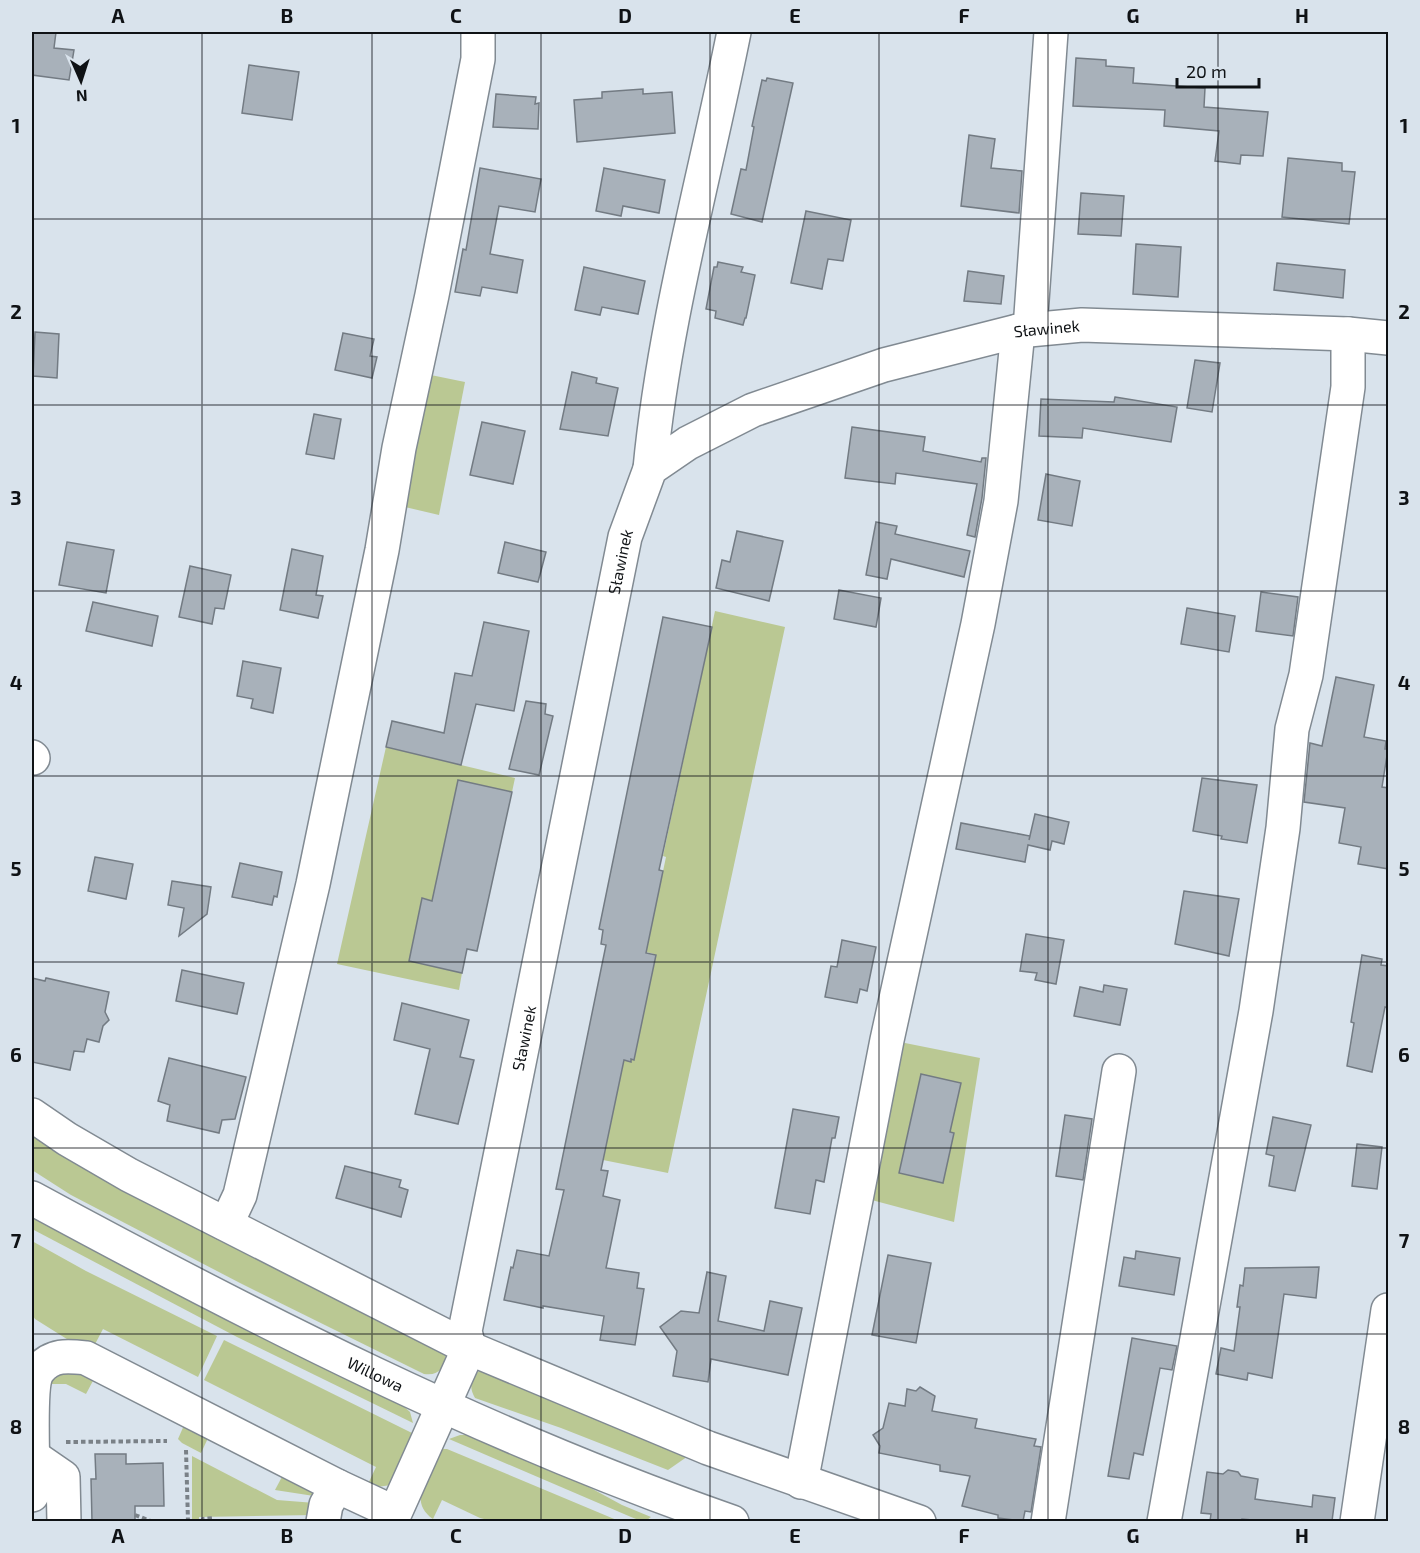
<svg xmlns="http://www.w3.org/2000/svg" width="1420" height="1553" font-family="'Exo 2',sans-serif">
	<style>
		.green { fill: #bac893 }
		.building { fill: #a8b1ba; stroke: #737b83; stroke-width: 1.5 }
		.lines { fill: none; stroke-linecap: round; stroke-linejoin: round }
		.minor-casing { stroke: #818a92; stroke-width: 36 }
		.path { stroke: #7a8187; stroke-width: 4; stroke-dasharray: 4.5 3; stroke-linecap: butt }
		.minor { stroke: #fff; stroke-width: 33 }
		.grid { fill: none; stroke: #0f1215; stroke-width: 1.5; stroke-opacity: 0.55 }
		.labels { text-anchor: middle; stroke-width: 5; stroke-linejoin: round; paint-order: stroke }
		.street-label { font-size: 16px; fill: #0f1215; stroke: #d9e3ec }
		.neatline { fill: none; stroke: #0f1215; stroke-width: 2 }
		.grid-label { font-size: 20px; text-anchor: middle; font-weight: bold; fill: #0f1215 }
	</style>
	<rect width="100%" height="100%" fill="#d9e3ec"/>
	<g class="green">
		<polygon points="421,373 465,382 439,515 388,503"/>
		<polygon points="715,611 785,627 668,1173 603,1160 624,1060 631,1061 631,1059 634,1060 654,954 646,952 666,857 663,856"/>
		<polygon points="386,747 515,778 512,792 458,780 432,901 423,898 409,961 462,973 459,990 337,964"/>
		<polygon points="900,1042 980,1058 954,1222 868,1199"/>
		<path d="M 32,1128 L 446,1353 C 445,1368 439,1376 424,1374 L 240,1283 L 71,1195 L 32,1170 Z"/>
		<polygon points="32,1214 401,1404 410,1412 413,1423 237,1337 32,1229"/>
		<polygon points="32,1241 86,1271 217,1336 198,1377 103,1329 93,1348 70,1341 35,1319 32,1314"/>
		<polygon points="224,1340 412,1433 414,1437 391,1485 377,1487 367,1486 376,1467 204,1380"/>
		<polygon points="53,1368 95,1377 86,1394 66,1384 47,1384"/>
		<path d="M 482,1369 L 691,1454 L 668,1470 L 561,1428 L 475,1398 C 468,1386 471,1376 482,1369 Z"/>
		<polygon points="185,1423 209,1436 201,1453 182,1443 178,1439"/>
		<polygon points="460,1435 472,1435 576,1480 622,1505 651,1517 644,1522 631,1517 449,1439"/>
		<path d="M 443,1449 L 447,1449 L 619,1521 L 492,1521 L 480,1518 L 442,1500 L 433,1519 C 407,1501 428,1473 438,1452 Z"/>
		<polygon points="192,1456 277,1500 315,1503 315,1515 199,1517 199,1521 192,1521"/>
		<polygon points="284,1473 308,1484 314,1496 275,1490"/>
	</g>
	<g class="building">
		<polygon points="32,32 56,32 54,48 74,50 69,80 32,75"/>
		<polygon points="1076,58 1106,60 1106,66 1134,68 1133,83 1205,88 1204,107 1268,112 1263,156 1241,155 1240,164 1215,161 1219,131 1164,126 1165,110 1073,106"/>
		<polygon points="249,65 299,72 292,120 242,113"/>
		<polygon points="767,78 793,83 762,222 731,214 741,169 746,170 754,127 752,126 762,80 766,81"/>
		<polygon points="643,89 643,94 672,92 675,133 577,142 574,100 602,98 602,92"/>
		<polygon points="496,94 536,97 535,104 539,103 538,129 493,127"/>
		<polygon points="969,135 995,139 991,168 1022,171 1019,213 961,206"/>
		<polygon points="1288,158 1342,163 1342,171 1355,172 1349,224 1282,217"/>
		<polygon points="480,168 541,179 535,212 499,206 490,254 523,260 517,293 482,287 480,296 455,292 463,249 466,250"/>
		<polygon points="604,168 665,180 659,213 623,206 621,216 596,211"/>
		<polygon points="1081,193 1124,196 1121,236 1078,234"/>
		<polygon points="806,211 851,220 843,261 828,259 822,289 791,283"/>
		<polygon points="1136,244 1181,247 1178,297 1133,294"/>
		<polygon points="718,262 743,267 741,272 755,275 746,318 745,318 743,325 715,318 716,311 706,309 714,267 717,267"/>
		<polygon points="1277,263 1345,270 1343,298 1274,290"/>
		<polygon points="584,267 645,281 638,314 602,307 600,315 575,310"/>
		<polygon points="968,271 1004,276 1001,304 964,301"/>
		<polygon points="35,332 59,334 57,378 33,376"/>
		<polygon points="343,333 374,339 370,356 377,357 372,378 335,370"/>
		<polygon points="1195,360 1220,363 1212,412 1187,408"/>
		<polygon points="572,372 597,378 596,383 618,388 608,436 560,429"/>
		<polygon points="1115,397 1177,407 1171,442 1083,428 1082,438 1039,436 1041,399 1114,402"/>
		<polygon points="314,414 341,419 334,459 306,454"/>
		<polygon points="482,422 525,431 513,484 470,475"/>
		<polygon points="852,427 925,437 923,451 981,462 982,458 986,458 982,498 975,537 967,535 977,484 896,473 895,484 845,478"/>
		<polygon points="1046,474 1080,481 1072,526 1038,520"/>
		<polygon points="876,522 897,526 895,534 970,551 964,577 891,559 887,579 866,575"/>
		<polygon points="737,531 783,541 769,601 716,588 722,560 730,562"/>
		<polygon points="67,542 114,550 106,593 59,585"/>
		<polygon points="505,542 546,552 538,582 498,573"/>
		<polygon points="292,549 323,556 316,595 323,596 318,618 280,610"/>
		<polygon points="190,566 231,575 224,609 215,608 212,624 179,617"/>
		<polygon points="839,590 881,598 876,627 834,619"/>
		<polygon points="1261,592 1298,597 1293,636 1256,631"/>
		<polygon points="93,602 158,616 152,646 86,631"/>
		<polygon points="1187,608 1235,616 1229,652 1181,644"/>
		<polygon points="663,617 712,627 659,870 663,871 646,953 656,955 634,1060 631,1059 631,1062 624,1060 601,1170 608,1171 603,1196 620,1200 606,1268 639,1273 637,1288 644,1289 635,1345 600,1340 604,1316 543,1306 543,1308 504,1300 511,1267 513,1268 517,1250 549,1256 564,1190 556,1189 606,945 601,944 603,930 599,929"/>
		<polygon points="484,622 529,631 514,711 476,704 461,765 386,747 392,721 444,733 455,673 472,676"/>
		<polygon points="243,661 281,668 273,713 251,708 253,699 237,696"/>
		<polygon points="1336,677 1374,685 1364,737 1386,741 1385,749 1388,749 1382,787 1389,788 1389,869 1358,864 1361,847 1339,843 1345,808 1304,802 1310,743 1322,746"/>
		<polygon points="526,701 546,704 545,714 553,716 539,775 509,769"/>
		<polygon points="1202,778 1257,785 1247,843 1221,839 1222,836 1193,831"/>
		<polygon points="458,780 512,792 477,951 467,949 462,973 409,961 422,898 432,901"/>
		<polygon points="1035,814 1069,822 1064,844 1052,841 1050,850 1028,845 1025,862 956,849 961,823 1030,836 1029,840"/>
		<polygon points="95,857 133,864 126,899 88,891"/>
		<polygon points="240,863 282,872 277,897 274,896 272,905 232,897"/>
		<polygon points="172,881 211,887 207,914 179,936 184,908 168,905"/>
		<polygon points="1184,891 1239,899 1229,956 1175,944"/>
		<polygon points="1026,934 1064,940 1056,984 1035,980 1037,973 1020,971"/>
		<polygon points="842,940 876,947 867,991 860,989 857,1003 825,997 831,966 837,967"/>
		<polygon points="1362,955 1382,959 1381,965 1389,966 1389,1008 1385,1007 1372,1072 1347,1066 1354,1023 1351,1022"/>
		<polygon points="182,970 244,983 237,1014 176,1001"/>
		<polygon points="32,978 45,981 46,978 109,992 105,1012 109,1020 103,1026 99,1042 87,1039 84,1052 74,1051 70,1070 32,1062"/>
		<polygon points="1104,985 1127,989 1120,1025 1074,1016 1080,987 1103,992"/>
		<polygon points="402,1003 469,1020 460,1057 474,1060 458,1124 415,1114 430,1049 394,1040"/>
		<polygon points="169,1058 246,1077 235,1119 222,1120 219,1133 167,1121 170,1105 158,1101"/>
		<polygon points="921,1074 961,1083 950,1132 954,1133 943,1183 899,1173"/>
		<polygon points="793,1109 839,1117 835,1138 832,1138 824,1182 816,1180 810,1214 775,1208"/>
		<polygon points="1065,1115 1092,1119 1083,1180 1056,1176"/>
		<polygon points="1273,1117 1311,1125 1295,1191 1269,1186 1274,1156 1266,1154"/>
		<polygon points="1357,1144 1382,1147 1377,1189 1352,1186"/>
		<polygon points="345,1166 401,1180 399,1187 408,1190 401,1217 336,1198"/>
		<polygon points="1136,1251 1180,1258 1174,1295 1119,1286 1124,1257 1135,1259"/>
		<polygon points="888,1255 931,1263 916,1343 872,1335"/>
		<polygon points="1319,1267 1316,1298 1284,1294 1272,1378 1248,1373 1247,1380 1216,1374 1221,1348 1234,1351 1240,1307 1237,1307 1240,1285 1243,1286 1245,1268"/>
		<polygon points="707,1272 726,1276 718,1321 764,1331 770,1301 802,1308 788,1375 711,1359 708,1382 673,1376 677,1351 660,1327 681,1311 699,1313"/>
		<polygon points="1132,1338 1177,1346 1172,1370 1160,1368 1143,1455 1134,1453 1129,1479 1108,1476"/>
		<polygon points="920,1387 935,1396 932,1411 977,1419 975,1428 1036,1439 1034,1446 1041,1447 1031,1512 1025,1511 1023,1521 998,1518 998,1515 962,1506 970,1476 940,1471 940,1465 879,1453 880,1446 873,1435 883,1428 889,1403 905,1406 907,1389 916,1391"/>
		<polygon points="95,1454 126,1454 126,1464 163,1463 164,1506 135,1506 135,1521 92,1521 91,1479 96,1479"/>
		<polygon points="1228,1470 1238,1472 1241,1476 1258,1479 1255,1499 1312,1507 1313,1495 1335,1498 1332,1521 1264,1521 1242,1519 1242,1521 1210,1521 1211,1514 1201,1513 1207,1472 1223,1474"/>
	</g>
	<g class="lines">
		<defs>
			<g id="minor">
				<polyline points="1030,329 1051,32"/>
				<path d="M 650,469 C 664,321 705,177 734,32"/>
				<polyline points="32,757 33,758"/>
				<polyline points="32,1115 67,1139 129,1175 469,1348 708,1448 919,1522"/>
				<path id="s1" d="M 32,1198 C 257,1320 489,1438 732,1522"/>
				<polyline points="224,1223 232,1212 240,1195 313,884 382,550 399,448 432,295 478,59 478,32"/>
				<polyline points="34,1457 63,1477 64,1522"/>
				<polyline points="801,1482 887,1040 978,624 1001,501 1018,331"/>
				<path id="s2" d="M 32,1495 C 35,1469 27,1385 39,1370 C 52,1354 68,1356 86,1358 L 337,1486 L 395,1513 L 469,1348 L 465,1331 L 625,537 L 650,469 L 688,443 L 753,410 L 884,365 L 1018,331 L 1082,325 L 1348,334 L 1388,338"/>
				<polyline points="323,1522 326,1505 337,1486"/>
				<polyline points="1048,1522 1119,1071"/>
				<polyline points="1164,1522 1256,1011 1283,828 1292,729 1306,675 1348,387 1348,334"/>
				<polyline points="1357,1522 1388,1310"/>
			</g>
		</defs>
		<use href="#minor" class="minor-casing"/>
		<g class="path">
			<polyline points="66,1442 167,1441"/>
			<polyline points="186,1450 188,1522"/>
			<polyline points="135,1515 153,1522"/>
			<polyline points="203,1522 203,1519 214,1518 214,1522"/>
		</g>
		<use href="#minor" class="minor"/>
	</g>
	<path class="grid" d="M 202,32 L 202,1522M 372,32 L 372,1522M 541,32 L 541,1522M 710,32 L 710,1522M 879,32 L 879,1522M 1048,32 L 1048,1522M 1218,32 L 1218,1522M 32,219 L 1388,219M 32,405 L 1388,405M 32,591 L 1388,591M 32,776 L 1388,776M 32,962 L 1388,962M 32,1148 L 1388,1148M 32,1334 L 1388,1334"/>
	<g class="labels">
		<g class="street-label">
			<text dy="6" stroke="none"><textPath href="#s2" startOffset="2028">Sławinek</textPath></text>
			<text dy="6" stroke="none"><textPath href="#s2" startOffset="1506">Sławinek</textPath></text>
			<text dy="6" stroke="none"><textPath href="#s2" startOffset="1020">Sławinek</textPath></text>
			<text dy="6" stroke="none"><textPath href="#s1" startOffset="386">Willowa</textPath></text>
		</g>
	</g>
	<rect width="1420" height="1553" fill="none" stroke="#d9e3ec" stroke-width="66"/>
	<g transform="translate(81 81) rotate(177)" stroke="#d9e3ec" stroke-width="4.5" paint-order="stroke">
	<path d="M0-4.5L10 22L0 15L-10 22Z" fill="#0f1215"/>
	<text y="-9" font-size="16" font-weight="bold" text-anchor="middle" fill="#0f1215">N</text>
	</g>
	<path d="M1177 78v9h82v-9" fill="none" stroke="#0f1215" stroke-width="3"/>
	<text x="1186" y="78" font-size="18" fill="#0f1215" stroke="#d9e3ec" stroke-width="4.5" paint-order="stroke">20 m</text>
	<rect x="33" y="33" width="1354" height="1487" class="neatline"/>
	<g class="grid-label">
		<text x="118" y="23">A</text>
		<text x="287" y="23">B</text>
		<text x="456" y="23">C</text>
		<text x="625" y="23">D</text>
		<text x="795" y="23">E</text>
		<text x="964" y="23">F</text>
		<text x="1133" y="23">G</text>
		<text x="1302" y="23">H</text>
		<text x="16" y="133">1</text>
		<text x="1404" y="133">1</text>
		<text x="16" y="319">2</text>
		<text x="1404" y="319">2</text>
		<text x="16" y="505">3</text>
		<text x="1404" y="505">3</text>
		<text x="16" y="690">4</text>
		<text x="1404" y="690">4</text>
		<text x="16" y="876">5</text>
		<text x="1404" y="876">5</text>
		<text x="16" y="1062">6</text>
		<text x="1404" y="1062">6</text>
		<text x="16" y="1248">7</text>
		<text x="1404" y="1248">7</text>
		<text x="16" y="1434">8</text>
		<text x="1404" y="1434">8</text>
		<text x="118" y="1543">A</text>
		<text x="287" y="1543">B</text>
		<text x="456" y="1543">C</text>
		<text x="625" y="1543">D</text>
		<text x="795" y="1543">E</text>
		<text x="964" y="1543">F</text>
		<text x="1133" y="1543">G</text>
		<text x="1302" y="1543">H</text>
	</g>
</svg>
